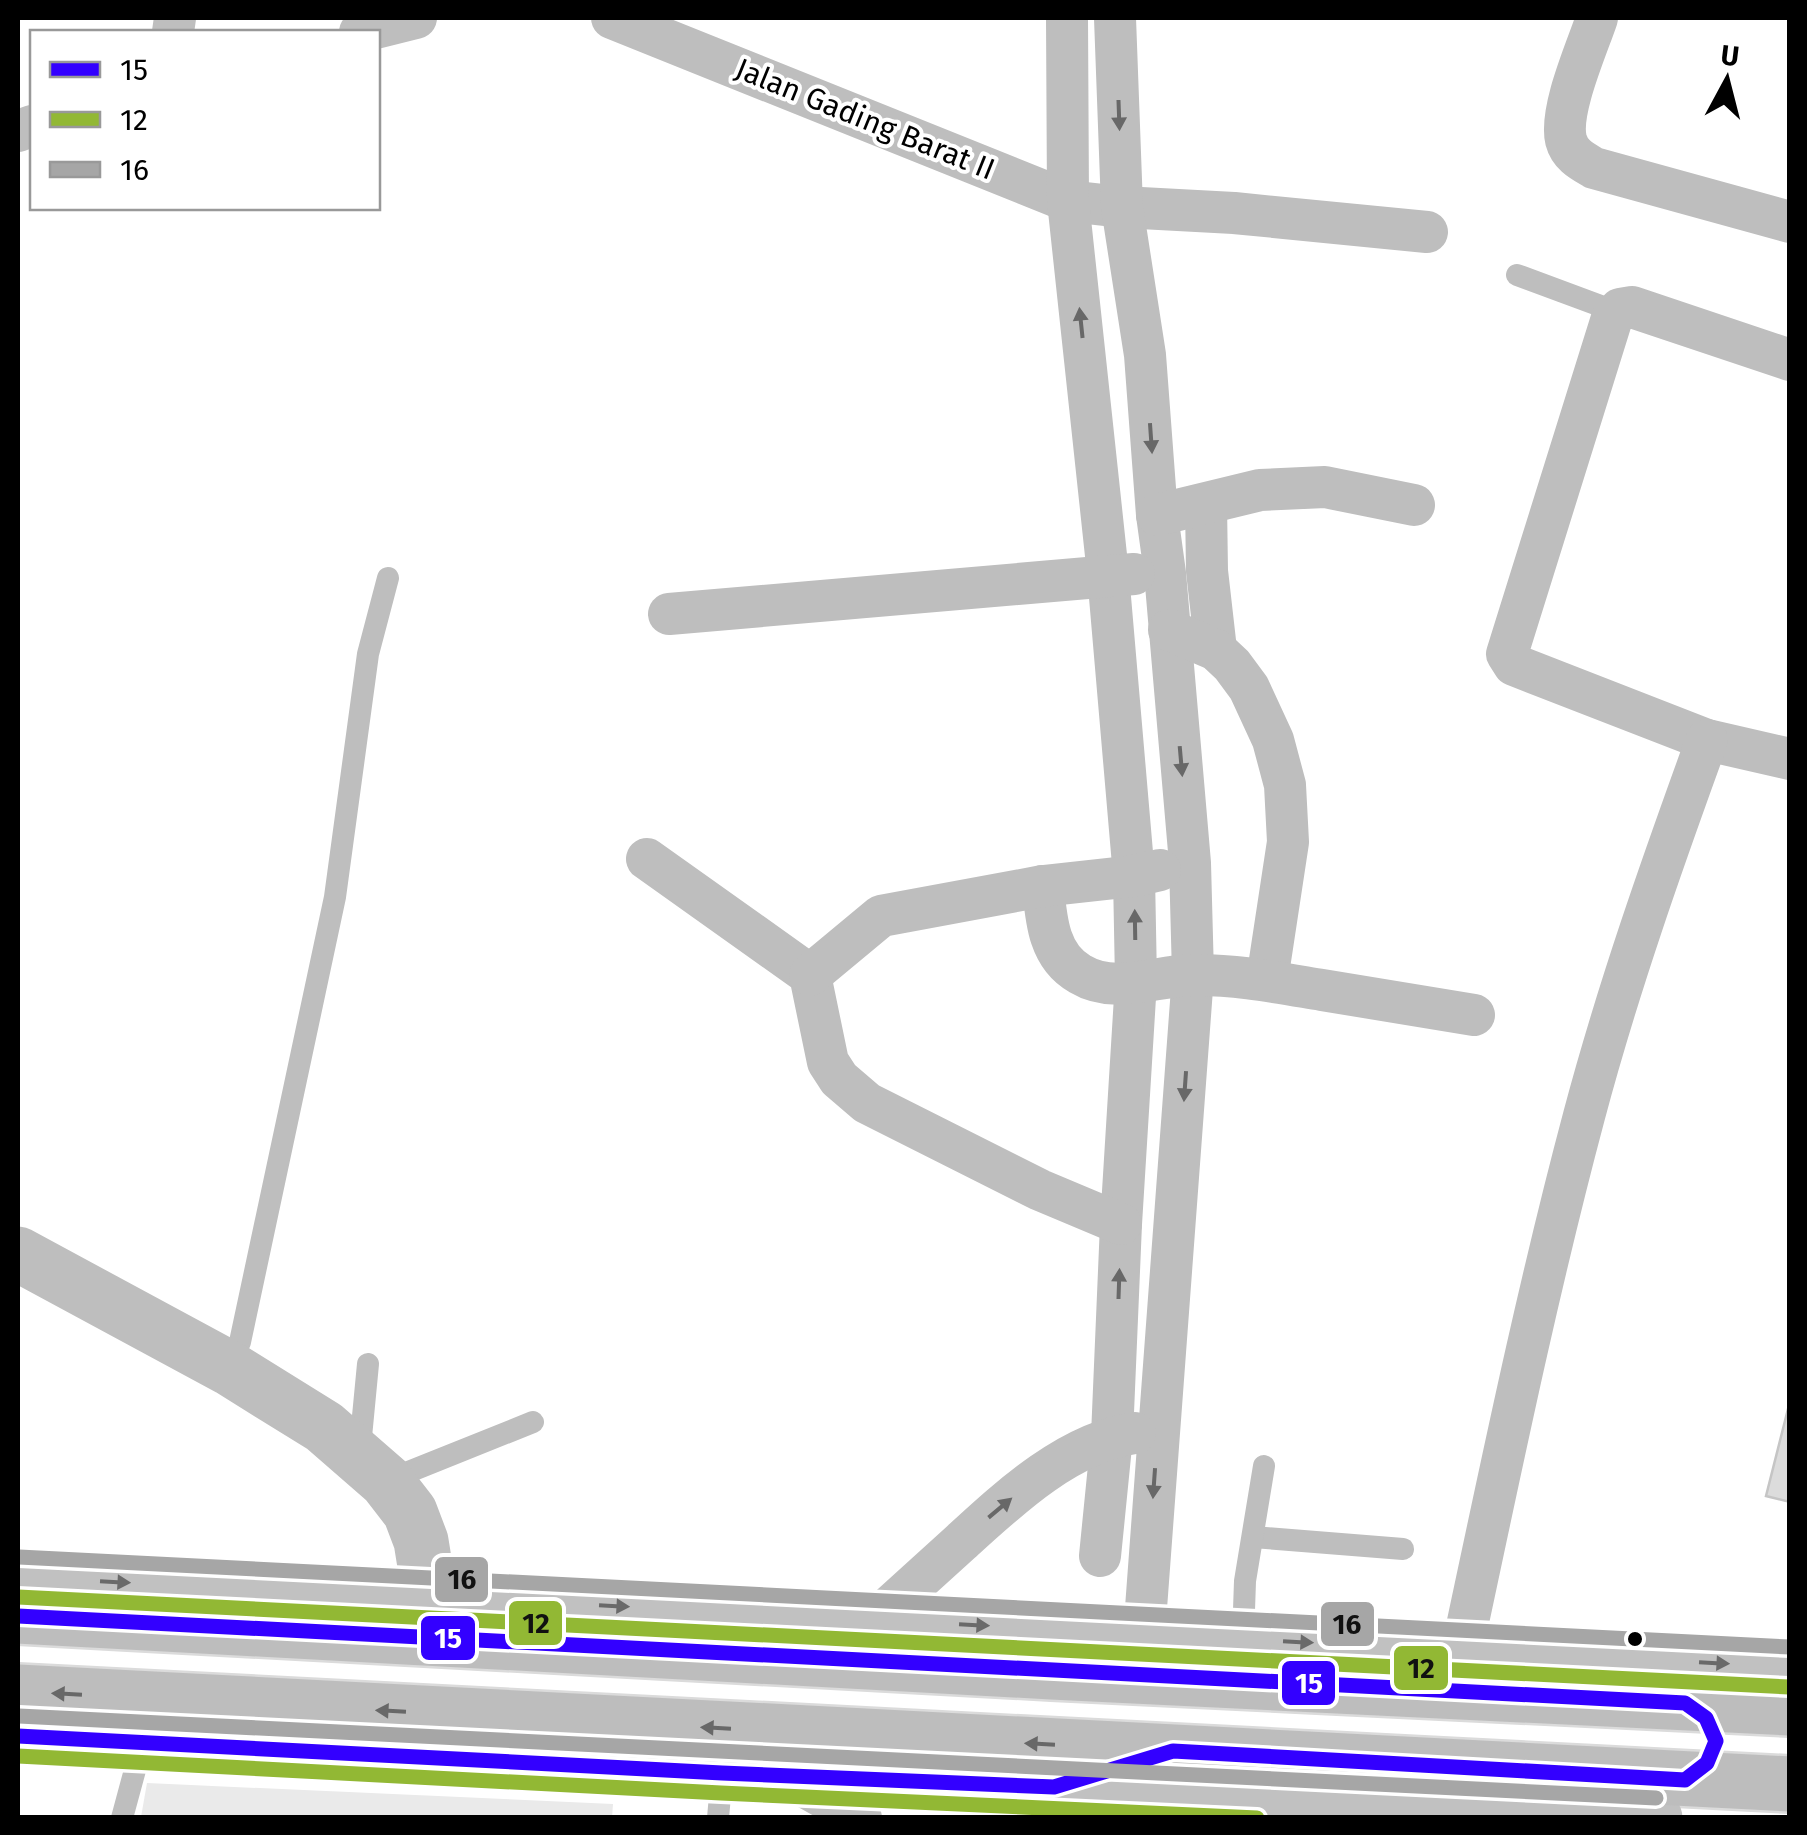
<svg xmlns="http://www.w3.org/2000/svg" width="1807" height="1835" font-family="'Fira Sans',sans-serif">
	<style>
		.green { fill: #eaeaea }
		.building { fill: #dcdcdc; stroke: #c5c5c5; stroke-width: 2.5 }
		.lines { fill: none; stroke-linecap: round; stroke-linejoin: round }
		.trunk-casing { stroke: #dbdbdb; stroke-width: 60 }
		.service { stroke: #bebebe; stroke-width: 22 }
		.minor { stroke: #bebebe; stroke-width: 42 }
		.tertiary { stroke: #bebebe; stroke-width: 55 }
		.secondary { stroke: #c1c1c1; stroke-width: 55 }
		.trunk { stroke: #bdbdbd; stroke-width: 55 }
		.bus-1-casing { stroke: #fff; stroke-width: 22 }
		.bus-2-casing { stroke: #fff; stroke-width: 22 }
		.bus-3-casing { stroke: #fff; stroke-width: 22 }
		.bus-1 { stroke: #30f; stroke-width: 15 }
		.bus-2 { stroke: #92b834; stroke-width: 15 }
		.bus-3 { stroke: #a6a6a6; stroke-width: 15 }
		.oneway { fill: #686868 }
		.oneway2 { fill: #6a6a6a }
		.bus-dot { fill: #000; stroke: #fff; stroke-width: 4 }
		.labels { text-anchor: middle; stroke-width: 8; stroke-linejoin: round; paint-order: stroke }
		.street-label { font-size: 30px; fill: #000; stroke: #fff }
		.line-badge { stroke: #fff; stroke-width: 4 }
		.badge-label { font-size: 28px; text-anchor: middle; font-weight: bold; fill: #fff }
		.pale-badge-label { font-size: 28px; text-anchor: middle; font-weight: bold; fill: #111 }
	</style>
	<rect width="100%" height="100%" fill="#fff"/>
	<polygon class="green" points="147,1783 613,1804 612,1818 141,1817"/>
	<polygon class="building" points="1790,1401 1790,1502 1766,1496"/>
	<g class="lines">
		<defs>
			<g id="trunk">
				<polyline points="18,1616 1052,1672 1790,1708"/>
				<polyline points="18,1692 1790,1784"/>
			</g>
		</defs>
		<use href="#trunk" class="trunk-casing"/>
		<g class="service">
			<polyline points="1517,275 1617,312"/>
			<polyline points="229,1368 240,1342 335,897 368,654 388,578"/>
			<polyline points="357,1451 361,1437 368,1364"/>
			<polyline points="386,1481 533,1422"/>
			<polyline points="1253,1537 1403,1549"/>
			<polyline points="1243,1639 1245,1581 1264,1466"/>
			<polyline points="122,1818 142,1744"/>
			<polyline points="718,1818 722,1773"/>
		</g>
		<g class="minor">
			<polyline points="612,18 1068,201 1122,207 1234,213 1427,232"/>
			<polyline points="1067,18 1068,201 1108,574 1134,876 1136,981 1121,1224 1112,1436 1100,1556"/>
			<polyline points="1115,18 1122,207 1145,355 1157,515 1165,573 1190,863 1193,975 1144,1635"/>
			<path d="M 1597,18 C 1587,48 1559,110 1566,140 C 1570,155 1582,161 1594,168 L 1790,222"/>
			<polyline points="173,32 175,18"/>
			<polyline points="360,32 416,18"/>
			<polyline points="18,131 32,126"/>
			<polyline points="1790,360 1632,307 1620,309 1612,318 1507,654 1514,665 1707,740 1790,759"/>
			<polyline points="1206,504 1207,571 1216,650"/>
			<polyline points="1157,515 1260,490 1325,487 1414,505"/>
			<polyline points="669,614 1134,574"/>
			<polyline points="1169,630 1216,650 1232,665 1249,688 1273,740 1285,785 1288,842 1267,980"/>
			<polyline points="647,859 810,975 828,1062 839,1079 867,1103 1040,1190 1121,1224"/>
			<path d="M 1043,886 C 1046,918 1048,956 1080,974 C 1115,995 1154,976 1192,975 C 1235,974 1280,983 1322,990 C 1373,998 1423,1007 1474,1015"/>
			<polyline points="810,975 881,916 1043,886 1134,876 1160,870"/>
			<path d="M 875,1620 C 904,1594 932,1568 961,1542 C 1009,1498 1069,1442 1135,1433"/>
			<path d="M 1462,1650 C 1500,1472 1537,1292 1584,1116 C 1618,988 1662,864 1707,740"/>
			<polyline points="787,1777 861,1818"/>
		</g>
		<polyline class="tertiary" points="18,1254 229,1368 324,1427 386,1481 410,1512 421,1541 430,1597"/>
		<g class="secondary">
			<polyline points="18,1577 1790,1667"/>
			<polyline points="18,1736 722,1773 1054,1787 1655,1818"/>
		</g>
		<use href="#trunk" class="trunk"/>
		<defs>
			<polyline id="bus-1" points="18,1616 1685,1703 1706,1718 1716,1741 1707,1763 1685,1780 1173,1751 1054,1787 722,1773 18,1736"/>
			<g id="bus-2">
				<polyline points="18,1597 1789,1687"/>
				<polyline points="18,1756 721,1793 1257,1818"/>
			</g>
			<g id="bus-3">
				<polyline points="19,1557 1790,1647"/>
				<polyline points="19,1716 1656,1798"/>
			</g>
		</defs>
		<use href="#bus-1" class="bus-1-casing"/>
		<use href="#bus-2" class="bus-2-casing"/>
		<use href="#bus-3" class="bus-3-casing"/>
		<use href="#bus-1" class="bus-1"/>
		<use href="#bus-2" class="bus-2"/>
		<use href="#bus-3" class="bus-3"/>
	</g>
	<defs><path id="oneway-solid" d="M-6-.8H1V-3.2L6.5 0L1 3.2V.8H-6Z" transform="scale(2.5)"/></defs>
	<g class="oneway">
		<use href="#oneway-solid" transform="translate(1119 115) rotate(88)"/>
		<use href="#oneway-solid" transform="translate(1081 323) rotate(-96)"/>
		<use href="#oneway-solid" transform="translate(1151 438) rotate(86)"/>
		<use href="#oneway-solid" transform="translate(1181 761) rotate(85)"/>
		<use href="#oneway-solid" transform="translate(1135 925) rotate(-91)"/>
		<use href="#oneway-solid" transform="translate(1185 1086) rotate(94)"/>
		<use href="#oneway-solid" transform="translate(1119 1284) rotate(-88)"/>
		<use href="#oneway-solid" transform="translate(1154 1483) rotate(94)"/>
		<use href="#oneway-solid" transform="translate(1000 1508) rotate(-40)"/>
		<use href="#oneway-solid" transform="translate(67 1694) rotate(-177)"/>
		<use href="#oneway-solid" transform="translate(391 1711) rotate(-177)"/>
		<use href="#oneway-solid" transform="translate(716 1728) rotate(-177)"/>
		<use href="#oneway-solid" transform="translate(1040 1744) rotate(-177)"/>
	</g>
	<g class="oneway2">
		<use href="#oneway-solid" transform="translate(115 1582) rotate(3)"/>
		<use href="#oneway-solid" transform="translate(614 1606) rotate(3)"/>
		<use href="#oneway-solid" transform="translate(974 1625) rotate(3)"/>
		<use href="#oneway-solid" transform="translate(1298 1642) rotate(3)"/>
		<use href="#oneway-solid" transform="translate(1714 1663) rotate(3)"/>
	</g>
	<circle class="bus-dot" cx="1635" cy="1639" r="9"/>
	<g class="labels">
		<g class="street-label">
			<text transform="translate(865 119) rotate(22)" y="10">Jalan Gading Barat II</text>
		</g>
	</g>
	<g class="line-badge">
		<rect x="433" y="1555" width="57" height="49" rx="10" fill="#a6a6a6"/>
		<rect x="507" y="1599" width="57" height="48" rx="10" fill="#92b834"/>
		<rect x="1319" y="1600" width="57" height="48" rx="10" fill="#a6a6a6"/>
		<rect x="419" y="1614" width="58" height="48" rx="10" fill="#30f"/>
		<rect x="1392" y="1644" width="58" height="48" rx="10" fill="#92b834"/>
		<rect x="1280" y="1659" width="57" height="48" rx="10" fill="#30f"/>
	</g>
	<g class="badge-label">
		<text x="448" y="1648">15</text>
		<text x="1309" y="1693">15</text>
	</g>
	<g class="pale-badge-label">
		<text x="462" y="1589">16</text>
		<text x="536" y="1633">12</text>
		<text x="1347" y="1634">16</text>
		<text x="1421" y="1678">12</text>
	</g>
	<rect width="1807" height="1835" fill="none" stroke="#000000" stroke-width="40"/>
	<rect x="30" y="30" width="350" height="180" fill="#ffffff" stroke="#999999" stroke-width="2.5"/>
	<rect x="50" y="62" width="50" height="15" fill="#3300ff" stroke="#999999" stroke-width="2.5"/>
	<text x="120" y="80" font-size="30" fill="#000000">15</text>
	<rect x="50" y="112" width="50" height="15" fill="#92b834" stroke="#999999" stroke-width="2.5"/>
	<text x="120" y="130" font-size="30" fill="#000000">12</text>
	<rect x="50" y="162" width="50" height="15" fill="#a6a6a6" stroke="#999999" stroke-width="2.5"/>
	<text x="120" y="180" font-size="30" fill="#000000">16</text>
	<g transform="translate(1727 80) rotate(7)" stroke="#ffffff" stroke-width="8" paint-order="stroke">
	<path d="M0-8L18 38L0 25L-18 38Z" fill="#000000"/>
	<text y="-15" font-size="28" font-weight="bold" text-anchor="middle" fill="#000000">U</text>
	</g>
</svg>
